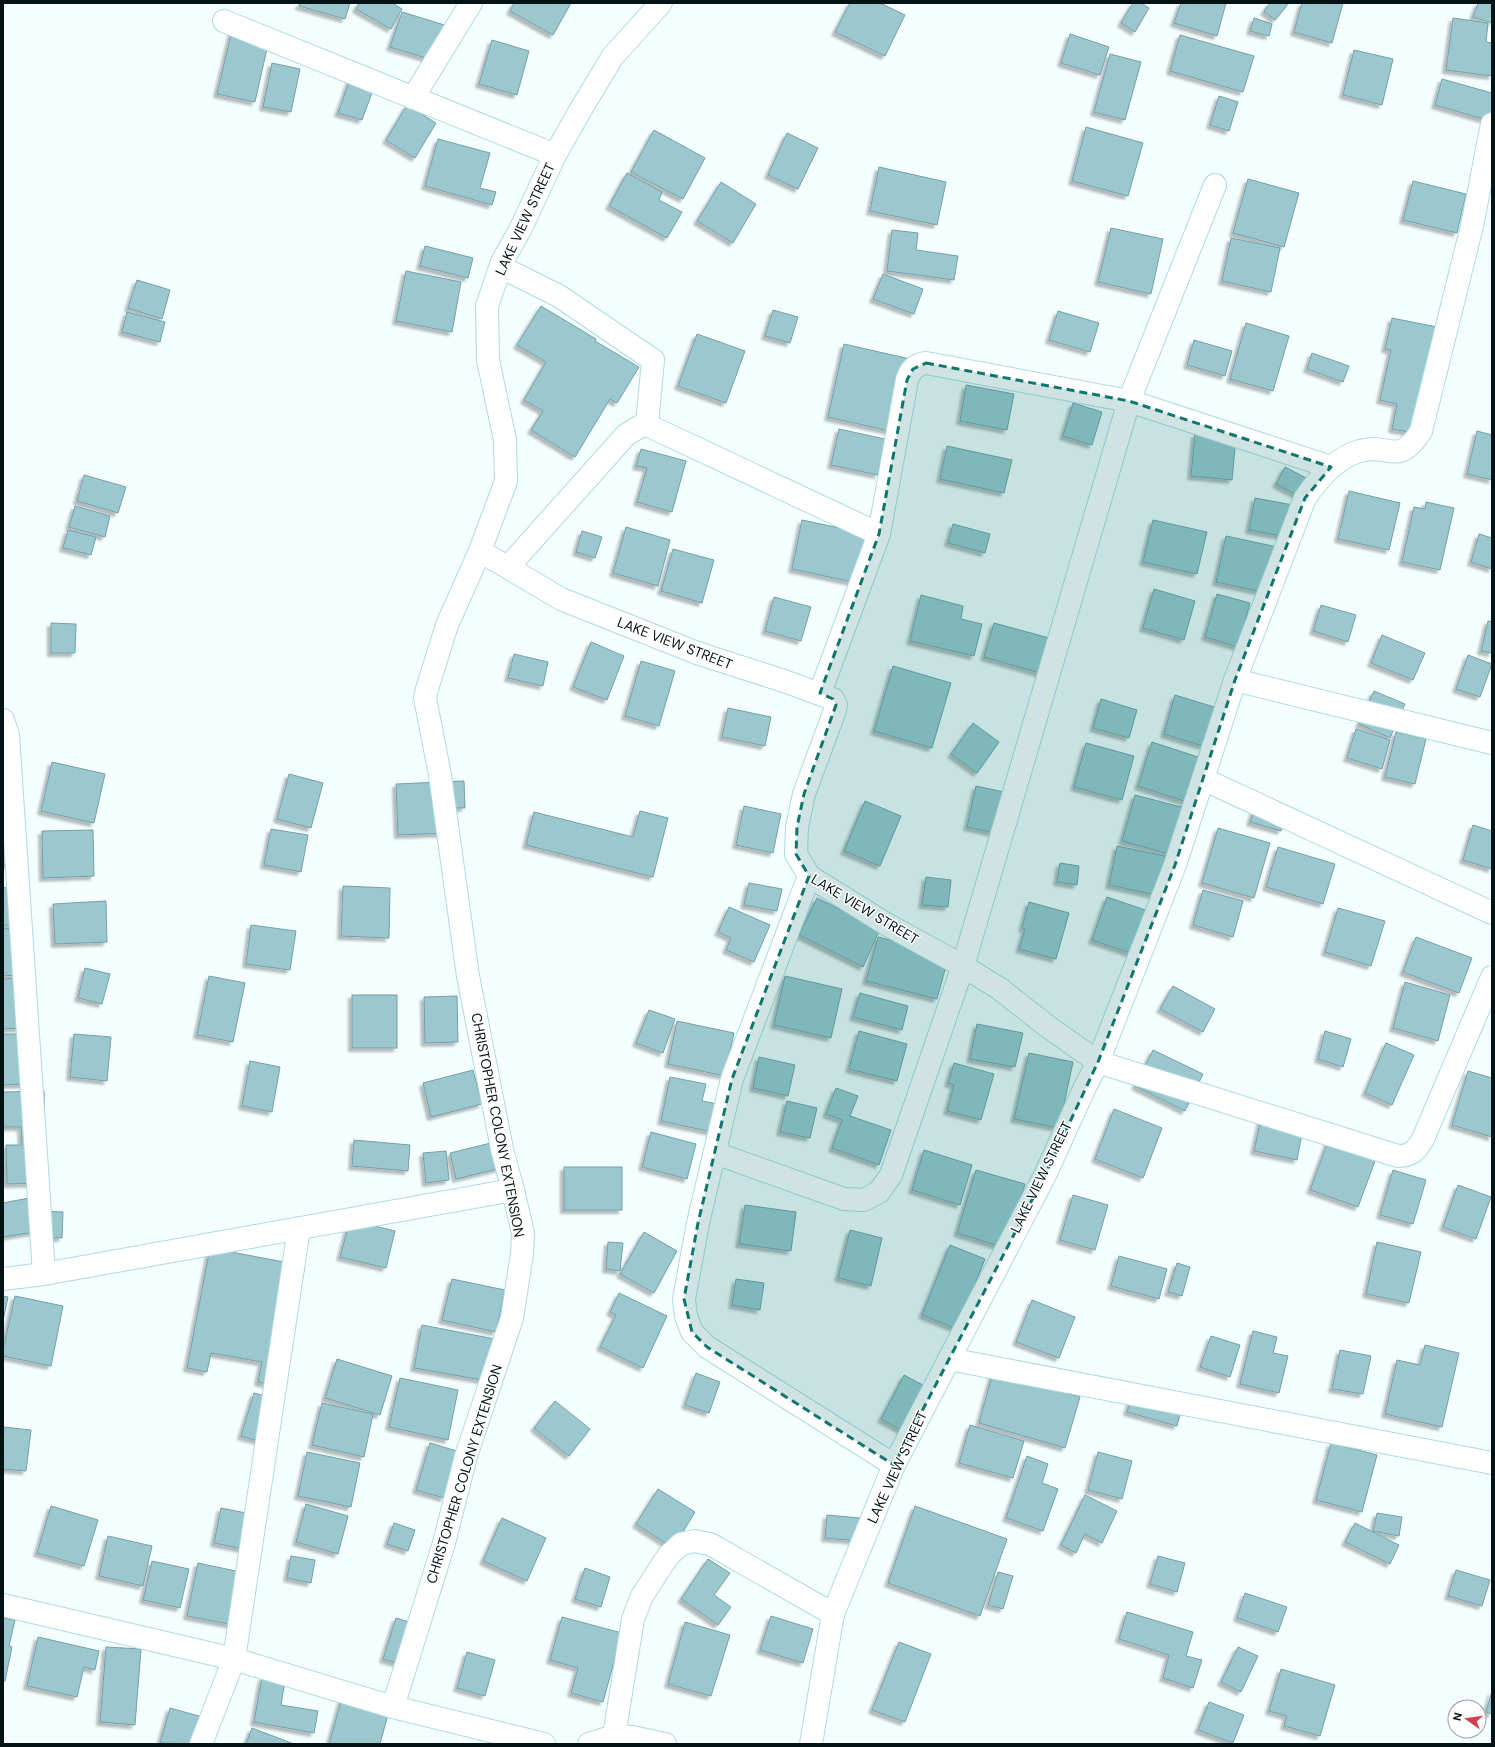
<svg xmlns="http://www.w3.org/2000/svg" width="1495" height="1747" font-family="'DM Sans',sans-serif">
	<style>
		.building { fill: #9bc8cf; stroke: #739fa6; filter: url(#shadow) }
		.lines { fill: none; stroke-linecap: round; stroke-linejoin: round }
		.street-casing { stroke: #addbe2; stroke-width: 24 }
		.street { stroke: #fff; stroke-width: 22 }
		.marked { fill: #0f766e; fill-opacity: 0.2; stroke: #0f766e; stroke-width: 3; stroke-dasharray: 8 5; stroke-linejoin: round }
		.labels { text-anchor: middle; stroke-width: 3; stroke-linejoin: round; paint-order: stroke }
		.street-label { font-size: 14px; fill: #031315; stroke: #fff }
	</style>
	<defs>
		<filter id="shadow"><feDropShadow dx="-3.5" dy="3.5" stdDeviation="1" flood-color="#0004"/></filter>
	</defs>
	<rect width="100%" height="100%" fill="#f4feff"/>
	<g class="building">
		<polygon points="300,3 350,3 345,19 299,6"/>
		<polygon points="359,3 392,3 402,9 391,29 356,9"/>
		<polygon points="514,3 571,3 553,35 510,11"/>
		<polygon points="850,3 880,3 905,15 885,56 835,32"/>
		<polygon points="1133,3 1141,3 1149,8 1135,32 1121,23"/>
		<polygon points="1181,3 1226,3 1217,36 1174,23"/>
		<polygon points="1270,3 1289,3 1275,20 1264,11"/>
		<polygon points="1302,3 1343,3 1332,43 1294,32"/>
		<polygon points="1478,3 1492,3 1492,23 1473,17"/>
		<polygon points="402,12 451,27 439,62 390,47"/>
		<polygon points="1254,18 1272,24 1269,36 1250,31"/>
		<polygon points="1453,18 1488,23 1486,42 1492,43 1492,76 1446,70"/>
		<polygon points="233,26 270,35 255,102 217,94"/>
		<polygon points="1070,34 1109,47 1100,75 1061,63"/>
		<polygon points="1180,35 1254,56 1243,92 1170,71"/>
		<polygon points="492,40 529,51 517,95 479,84"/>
		<polygon points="1354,50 1393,59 1382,105 1343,95"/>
		<polygon points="1110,54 1141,62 1125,120 1094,112"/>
		<polygon points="272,63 300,69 291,112 263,107"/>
		<polygon points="350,79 374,87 362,120 338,113"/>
		<polygon points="1442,79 1492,93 1492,113 1490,121 1435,105"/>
		<polygon points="1219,96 1238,102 1229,131 1210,125"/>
		<polygon points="407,105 436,123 415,158 386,140"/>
		<polygon points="1086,127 1143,143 1128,196 1072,181"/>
		<polygon points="654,130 705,158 683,199 631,172"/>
		<polygon points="787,133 818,148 798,189 768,175"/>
		<polygon points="438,139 490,153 480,188 496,192 492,205 425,186"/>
		<polygon points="879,167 946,182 937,225 870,211"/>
		<polygon points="627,173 662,192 659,200 682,212 667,238 609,206"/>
		<polygon points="1248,179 1299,193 1284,247 1233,233"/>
		<polygon points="1413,181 1466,194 1457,233 1403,220"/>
		<polygon points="721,182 756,204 733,243 697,221"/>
		<polygon points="1111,228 1163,239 1151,294 1098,282"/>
		<polygon points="892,230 918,233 916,250 958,256 954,280 887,271"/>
		<polygon points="1231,238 1280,248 1271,292 1222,281"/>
		<polygon points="425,246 473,258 468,278 420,266"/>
		<polygon points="406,271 461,282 452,332 396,321"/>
		<polygon points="883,274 923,289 914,314 873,299"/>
		<polygon points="137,280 170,290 162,319 128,308"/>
		<polygon points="541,306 596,339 595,341 639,367 617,403 610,399 575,457 531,430 543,411 524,400 546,362 517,345"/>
		<polygon points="773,310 798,317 790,343 765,336"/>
		<polygon points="1058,311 1099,323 1090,352 1049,340"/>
		<polygon points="127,312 165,322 160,342 122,332"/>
		<polygon points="1392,318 1437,327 1415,433 1392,429 1397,404 1380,400 1391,350 1385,349"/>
		<polygon points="1246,323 1289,336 1273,391 1230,379"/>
		<polygon points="697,334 745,351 726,403 678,386"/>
		<polygon points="1194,340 1232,351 1225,376 1187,365"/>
		<polygon points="844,344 910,359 894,432 828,417"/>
		<polygon points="1312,353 1349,366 1343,382 1307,369"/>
		<polygon points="966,385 1014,394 1007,430 960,421"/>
		<polygon points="1073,403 1102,412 1092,445 1063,436"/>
		<polygon points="839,429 885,439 878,475 831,465"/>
		<polygon points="1477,431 1492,435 1492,480 1467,474"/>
		<polygon points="1195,434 1236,437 1232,480 1191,476"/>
		<polygon points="947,446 1012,460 1004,493 940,479"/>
		<polygon points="641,449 686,461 672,512 637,502 647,468 636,466"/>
		<polygon points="1285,467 1308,479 1299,496 1276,484"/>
		<polygon points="84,475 126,487 118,513 77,501"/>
		<polygon points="1349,491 1400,503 1389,550 1338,539"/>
		<polygon points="1255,498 1293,505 1287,537 1249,530"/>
		<polygon points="1426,502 1454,508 1440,570 1402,562 1414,507 1425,509"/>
		<polygon points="75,506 110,516 105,537 69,527"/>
		<polygon points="802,520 868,534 857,583 792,569"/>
		<polygon points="1153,520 1207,532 1197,574 1143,562"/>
		<polygon points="953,524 990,534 985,553 948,543"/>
		<polygon points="626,527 670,540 658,586 613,573"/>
		<polygon points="68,530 96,537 91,555 63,548"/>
		<polygon points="582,531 602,537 595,558 576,552"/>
		<polygon points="1479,534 1492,538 1492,569 1471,562"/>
		<polygon points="1226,536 1282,548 1272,594 1216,582"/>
		<polygon points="673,549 714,560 702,603 661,591"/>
		<polygon points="1154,589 1195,601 1184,640 1143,628"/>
		<polygon points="1217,594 1250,603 1238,647 1205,637"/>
		<polygon points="921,595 963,606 961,619 982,624 974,656 910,641"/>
		<polygon points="774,597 811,607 801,641 765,631"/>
		<polygon points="1321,605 1356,615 1348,642 1313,631"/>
		<polygon points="1488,621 1492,622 1492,653 1481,651"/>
		<polygon points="51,623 76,624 75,653 51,653"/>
		<polygon points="994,623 1053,639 1043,674 984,657"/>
		<polygon points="1382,635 1425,653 1413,680 1371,663"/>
		<polygon points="591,642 624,656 607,700 573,687"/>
		<polygon points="514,654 548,662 543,686 508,678"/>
		<polygon points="1468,655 1492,664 1480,697 1456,689"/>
		<polygon points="641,661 675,671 659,726 625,716"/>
		<polygon points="893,666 951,683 932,748 874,731"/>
		<polygon points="1374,691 1405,704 1390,738 1359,724"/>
		<polygon points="1175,695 1214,707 1203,746 1164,734"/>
		<polygon points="1101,699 1137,710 1129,738 1093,728"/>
		<polygon points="728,708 771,717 765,746 722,737"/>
		<polygon points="973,723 999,742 977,773 951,754"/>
		<polygon points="1356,729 1390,740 1382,769 1347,758"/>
		<polygon points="1396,732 1426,739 1415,784 1385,777"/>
		<polygon points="1152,742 1204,759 1190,803 1138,786"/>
		<polygon points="1086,743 1134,756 1122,800 1074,787"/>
		<polygon points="52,762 105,774 94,823 41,811"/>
		<polygon points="289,774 323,783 311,828 277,819"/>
		<polygon points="464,781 465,808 448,808 449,833 398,835 396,784"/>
		<polygon points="976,786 1013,794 1004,835 967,827"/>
		<polygon points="1135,795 1185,808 1173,855 1122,841"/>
		<polygon points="1258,798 1289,808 1281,831 1250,822"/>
		<polygon points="865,801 901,816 880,866 844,851"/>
		<polygon points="744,806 781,814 773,853 736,845"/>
		<polygon points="640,811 668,818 653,877 526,845 534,812 633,837"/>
		<polygon points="1473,825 1492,831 1492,869 1463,860"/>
		<polygon points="1218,828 1270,843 1254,898 1202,883"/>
		<polygon points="271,829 308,835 301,872 264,865"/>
		<polygon points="93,830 94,876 43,878 42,831"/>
		<polygon points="3,837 13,837 11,865 3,865"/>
		<polygon points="1117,846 1169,857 1160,896 1109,885"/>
		<polygon points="1278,847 1335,864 1323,904 1266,887"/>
		<polygon points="1060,863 1079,866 1077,885 1057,882"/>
		<polygon points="926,877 951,880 948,907 922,905"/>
		<polygon points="749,883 782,889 777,911 744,905"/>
		<polygon points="343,886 390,888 389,938 341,936"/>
		<polygon points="3,887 22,893 12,927 3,924"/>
		<polygon points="1203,890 1243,901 1233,937 1193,925"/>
		<polygon points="1107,897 1157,914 1142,957 1092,940"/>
		<polygon points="817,898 880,929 863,967 799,935"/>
		<polygon points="106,901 107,942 55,944 53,904"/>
		<polygon points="1029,902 1069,913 1056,959 1019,949 1025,929 1022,928"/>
		<polygon points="729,907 770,925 754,962 726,950 731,938 718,932"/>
		<polygon points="1338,908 1385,921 1371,966 1325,952"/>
		<polygon points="251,925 296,931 290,970 246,964"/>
		<polygon points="24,927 29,974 3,976 3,929"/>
		<polygon points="878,937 949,955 937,999 866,981"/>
		<polygon points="1416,937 1472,958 1459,993 1403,972"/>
		<polygon points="85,968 110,974 102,1004 78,998"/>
		<polygon points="209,976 245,983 233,1042 197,1035"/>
		<polygon points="785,976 842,989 831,1038 774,1025"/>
		<polygon points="17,978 20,1028 3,1029 3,979"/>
		<polygon points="1405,982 1450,995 1438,1041 1393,1028"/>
		<polygon points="1173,986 1215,1009 1203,1032 1160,1009"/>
		<polygon points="860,993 908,1006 902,1030 853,1017"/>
		<rect x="352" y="995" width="45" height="53"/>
		<polygon points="457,996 458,1042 425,1043 424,997"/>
		<polygon points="649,1010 675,1019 663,1053 636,1043"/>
		<polygon points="677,1021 734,1033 725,1076 668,1064"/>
		<polygon points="977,1024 1023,1033 1015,1067 970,1059"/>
		<polygon points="859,1031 907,1044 897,1081 849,1069"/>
		<polygon points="1325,1031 1351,1039 1343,1067 1318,1059"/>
		<polygon points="3,1034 28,1034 29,1084 3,1085"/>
		<polygon points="74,1034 111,1037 107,1081 70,1077"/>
		<polygon points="1386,1043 1414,1055 1392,1105 1365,1093"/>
		<polygon points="1153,1050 1203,1074 1185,1111 1135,1086"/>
		<polygon points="1029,1053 1073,1062 1059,1128 1014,1119"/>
		<polygon points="759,1057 795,1065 788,1096 753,1088"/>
		<polygon points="250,1061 280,1067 272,1112 242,1106"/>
		<polygon points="954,1063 994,1074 981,1120 947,1111 954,1085 948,1083"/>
		<polygon points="473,1070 482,1104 431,1117 423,1083"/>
		<polygon points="1468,1071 1492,1078 1492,1137 1452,1125"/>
		<polygon points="670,1077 706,1084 702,1101 718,1104 712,1132 661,1121"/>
		<polygon points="836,1088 858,1096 850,1116 891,1130 879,1165 832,1148 842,1120 826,1114"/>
		<polygon points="44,1091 46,1183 7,1184 6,1145 22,1145 21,1127 3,1127 3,1092"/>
		<polygon points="787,1101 817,1108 810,1138 780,1132"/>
		<polygon points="1114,1109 1162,1128 1143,1178 1095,1159"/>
		<polygon points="1262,1114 1304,1123 1297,1160 1254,1151"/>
		<polygon points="651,1132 696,1144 687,1179 642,1167"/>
		<polygon points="1330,1136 1378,1153 1358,1207 1310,1190"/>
		<polygon points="354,1140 410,1145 408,1171 352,1166"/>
		<polygon points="499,1141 505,1167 456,1179 450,1153"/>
		<polygon points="924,1150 972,1165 960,1205 912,1190"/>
		<polygon points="446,1151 449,1180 426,1183 423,1153"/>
		<rect x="564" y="1167" width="58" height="43"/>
		<polygon points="976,1170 1025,1184 1005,1248 957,1233"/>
		<polygon points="1393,1170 1426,1180 1413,1224 1380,1215"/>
		<polygon points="1458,1185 1491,1197 1476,1239 1443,1227"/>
		<polygon points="1073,1195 1108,1205 1095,1250 1060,1240"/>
		<polygon points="34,1197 40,1231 3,1237 3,1203"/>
		<polygon points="745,1205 796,1212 791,1251 739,1244"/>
		<polygon points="41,1211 63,1212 62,1238 40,1237"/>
		<polygon points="350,1220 395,1231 386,1268 340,1257"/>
		<polygon points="850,1230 882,1238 871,1286 838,1278"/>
		<polygon points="644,1232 677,1251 654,1293 620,1274"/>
		<polygon points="608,1242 623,1243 620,1271 606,1269"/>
		<polygon points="1377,1242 1421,1252 1409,1303 1366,1294"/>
		<polygon points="950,1245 985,1259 957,1329 922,1315"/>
		<polygon points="210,1248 305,1266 281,1387 258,1382 262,1362 211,1353 207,1372 187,1368"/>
		<polygon points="1119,1256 1167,1269 1159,1299 1111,1286"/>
		<polygon points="1177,1263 1190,1267 1182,1296 1168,1292"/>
		<polygon points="452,1279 505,1290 496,1332 442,1320"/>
		<polygon points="736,1279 764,1283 760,1310 732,1305"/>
		<polygon points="619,1293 667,1316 643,1368 600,1347 616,1315 610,1312"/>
		<polygon points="3,1296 8,1297 3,1321"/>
		<polygon points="15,1296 63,1306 51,1366 3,1356 3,1350"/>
		<polygon points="1032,1300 1075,1317 1059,1358 1016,1342"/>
		<polygon points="422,1325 495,1339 488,1381 414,1368"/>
		<polygon points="1253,1331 1277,1337 1273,1353 1288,1356 1279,1393 1240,1384"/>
		<polygon points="1211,1336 1240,1345 1230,1377 1200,1367"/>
		<polygon points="1425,1345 1459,1353 1442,1427 1385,1414 1397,1360 1420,1365"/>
		<polygon points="1340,1350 1371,1356 1363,1394 1332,1389"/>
		<polygon points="337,1359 392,1376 380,1415 325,1398"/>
		<polygon points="993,1372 1080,1397 1065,1448 979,1423"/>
		<polygon points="696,1373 720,1382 709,1413 685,1405"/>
		<polygon points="904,1375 934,1391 911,1435 881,1419"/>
		<polygon points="400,1378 458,1390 448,1440 389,1427"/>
		<polygon points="1135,1385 1184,1399 1177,1426 1127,1412"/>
		<polygon points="254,1393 282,1401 269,1444 241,1436"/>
		<polygon points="555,1401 590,1429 569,1456 534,1428"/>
		<polygon points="322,1403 373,1414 364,1457 312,1445"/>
		<polygon points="970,1425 1024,1441 1013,1478 959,1463"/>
		<polygon points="3,1427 31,1430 26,1471 3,1469"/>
		<polygon points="430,1443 457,1451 444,1498 416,1490"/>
		<polygon points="1331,1443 1377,1455 1362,1512 1316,1500"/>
		<polygon points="307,1452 360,1463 351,1507 298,1496"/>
		<polygon points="1098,1452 1132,1461 1122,1499 1088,1490"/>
		<polygon points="1027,1456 1048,1464 1042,1483 1058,1489 1043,1531 1006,1518"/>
		<polygon points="658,1489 695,1512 673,1548 636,1524"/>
		<polygon points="1085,1495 1117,1511 1102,1543 1085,1534 1076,1553 1061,1545"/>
		<polygon points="306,1504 348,1516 338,1554 296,1542"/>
		<polygon points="51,1506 98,1520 84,1566 37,1553"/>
		<polygon points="915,1506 1007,1539 980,1616 888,1583"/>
		<polygon points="221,1508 256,1515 248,1550 214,1543"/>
		<polygon points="1377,1513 1402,1517 1399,1536 1373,1531"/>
		<polygon points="827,1515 860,1518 858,1541 825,1538"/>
		<polygon points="502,1518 546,1538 527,1581 483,1561"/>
		<polygon points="394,1523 415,1530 408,1551 387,1544"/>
		<polygon points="1355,1523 1399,1545 1390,1564 1345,1542"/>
		<polygon points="108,1536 152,1546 143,1586 99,1576"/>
		<polygon points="291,1556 315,1560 311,1583 287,1578"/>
		<polygon points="1158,1556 1185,1563 1177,1592 1150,1584"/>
		<polygon points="708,1559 730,1573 714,1595 731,1607 718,1625 681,1599"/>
		<polygon points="152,1561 189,1569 180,1608 143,1600"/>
		<polygon points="198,1563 250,1574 239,1626 187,1616"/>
		<polygon points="585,1568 610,1577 601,1607 575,1599"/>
		<polygon points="1456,1570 1490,1580 1482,1606 1448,1596"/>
		<polygon points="998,1572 1013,1576 1003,1609 988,1605"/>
		<polygon points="1245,1593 1287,1607 1278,1632 1237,1618"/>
		<polygon points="1127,1612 1193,1632 1186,1656 1202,1660 1193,1688 1163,1678 1169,1655 1119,1639"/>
		<polygon points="771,1616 813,1629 803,1663 760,1650"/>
		<polygon points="562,1617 622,1633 603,1702 571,1693 578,1668 550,1660"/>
		<polygon points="3,1618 15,1620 9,1646 12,1647 5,1681 3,1680"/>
		<polygon points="396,1618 423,1626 410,1667 383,1659"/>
		<polygon points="685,1622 730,1635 711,1696 668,1684"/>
		<polygon points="38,1637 99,1651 95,1670 84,1667 77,1697 27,1686"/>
		<polygon points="899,1642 931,1654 905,1722 872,1710"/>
		<polygon points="106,1647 141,1649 135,1725 100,1722"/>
		<polygon points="1238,1647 1258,1656 1241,1692 1221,1682"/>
		<polygon points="467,1652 495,1660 485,1696 457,1688"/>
		<polygon points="1281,1669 1335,1685 1320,1736 1284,1726 1287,1716 1269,1711"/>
		<polygon points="262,1677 285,1681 281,1705 318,1711 314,1733 254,1722"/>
		<polygon points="1492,1691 1492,1714 1486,1712"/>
		<polygon points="343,1694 390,1707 380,1744 329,1744"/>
		<polygon points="1209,1702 1244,1715 1233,1743 1198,1730"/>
		<polygon points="170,1708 206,1718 199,1744 160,1743"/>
		<polygon points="252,1728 294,1744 246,1744"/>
	</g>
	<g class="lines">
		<defs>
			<g id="street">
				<polyline points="661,3 613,56 581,109 555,155 521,228 502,262 487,306 488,360 505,440 506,481 480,551 561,599 697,653 784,681 833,699 836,705 834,713 804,794 797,827 796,854 809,876 886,924 963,966 1000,989 1047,1026 1098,1062 1085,1087 1046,1173 894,1465 833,1614 811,1744"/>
				<polyline points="224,21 555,155"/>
				<polyline points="413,98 471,3"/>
				<path d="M 1492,124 L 1472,226 L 1421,431 C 1398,468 1389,442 1360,451 C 1337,457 1318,479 1305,498 L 1235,680 L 1175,865 L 1098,1062 L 1398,1156 C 1411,1156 1416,1151 1423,1139 L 1492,977"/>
				<polyline points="501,267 559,296 653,360 647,425"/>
				<polyline points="480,551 447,625 427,689 425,698 440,775 468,976 502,1149 513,1190 523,1233 522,1254 512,1318 466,1456 444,1543 393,1707 544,1744"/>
				<polyline points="508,567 626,435 639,427 647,425 879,534"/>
				<polyline points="1235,680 1492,743"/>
				<path d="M 820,693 L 879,534 L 907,380 C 910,370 916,364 926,363 L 1129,401 L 1331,467"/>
				<polyline points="3,720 8,735 44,1274"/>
				<polyline points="1203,779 1492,913"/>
				<polyline points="809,876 732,1079 698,1223 684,1299 685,1308 686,1316 692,1332 707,1347 894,1465"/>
				<polyline points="715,1153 844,1199 864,1200 879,1192 891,1175 963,966 1129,401 1215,185"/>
				<polyline points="3,1279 44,1274 513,1190"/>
				<polyline points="949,1359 1492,1463"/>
				<polyline points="3,1605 234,1659 393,1707"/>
				<polyline points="614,1736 633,1619 642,1596 668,1556 681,1544 694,1541 710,1544 833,1614"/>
				<polyline points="201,1744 234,1659 299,1228"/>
				<polyline points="589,1744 614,1736 632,1737 665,1744"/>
			</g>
		</defs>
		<use href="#street" class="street-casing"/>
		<use href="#street" class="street"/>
	</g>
	<path class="marked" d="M 926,363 L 1129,401 L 1331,467 L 1305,498 L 1235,680 L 1175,865 L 1098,1062 L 1046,1173 L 894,1465 L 707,1347 L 692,1332 L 684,1299 L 698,1223 L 732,1079 L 809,876 L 796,854 L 797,827 L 804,794 L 836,705 L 833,699 L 820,693 L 879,534 L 907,380 L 913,369 Z"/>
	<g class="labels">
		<g class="street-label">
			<text transform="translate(525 219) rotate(-65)" y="5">LAKE VIEW STREET</text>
			<text transform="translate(675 643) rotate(21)" y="5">LAKE VIEW STREET</text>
			<text transform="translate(865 909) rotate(31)" y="5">LAKE VIEW STREET</text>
			<text transform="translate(498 1125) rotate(79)" y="5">CHRISTOPHER COLONY EXTENSION</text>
			<text transform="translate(1041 1177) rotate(-64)" y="5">LAKE VIEW STREET</text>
			<text transform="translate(897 1467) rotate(-65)" y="5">LAKE VIEW STREET</text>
			<text transform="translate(464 1474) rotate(-73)" y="5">CHRISTOPHER COLONY EXTENSION</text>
		</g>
	</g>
	<rect width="1495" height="1747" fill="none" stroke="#031315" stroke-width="8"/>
	<g transform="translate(1467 1719) rotate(284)"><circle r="19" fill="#ffffff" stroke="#9aa1a1"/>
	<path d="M0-3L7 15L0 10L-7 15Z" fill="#d1414d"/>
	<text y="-6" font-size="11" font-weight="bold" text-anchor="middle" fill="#031315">N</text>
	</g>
</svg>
